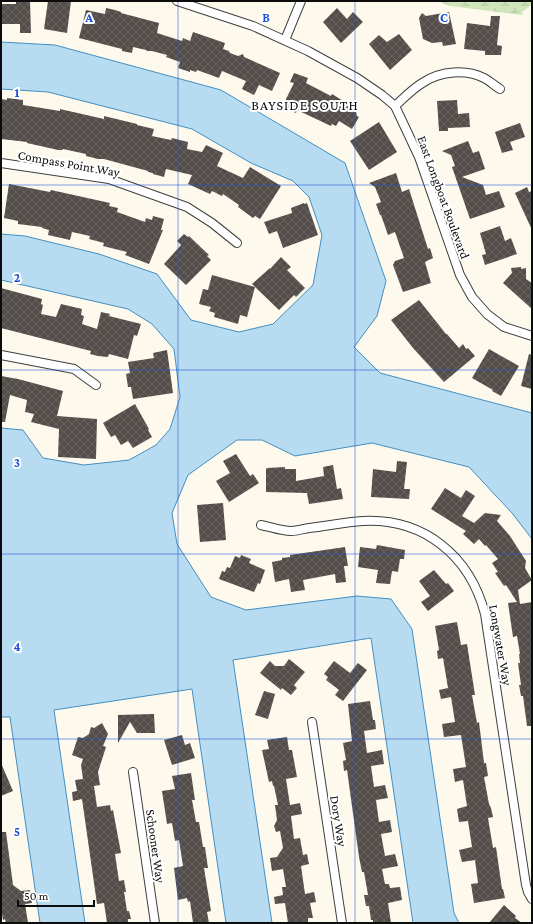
<svg xmlns="http://www.w3.org/2000/svg" width="533" height="924" font-family="'Crimson Pro',serif">
	<style>
		.wetland { fill: url(#wetland-marsh) }
		.water { fill: #b7dbf0; stroke: #448fc1 }
		.building { fill: url(#building-cross-hatch) }
		.lines { fill: none; stroke-linecap: round; stroke-linejoin: round }
		.street-casing { stroke: #3f3f3f; stroke-width: 10 }
		.street { stroke: #fff; stroke-width: 8 }
		.grid { fill: none; stroke: #1d4ed8; stroke-width: 1; stroke-opacity: 0.55 }
		.labels { text-anchor: middle; stroke-width: 4; stroke-linejoin: round; paint-order: stroke }
		.street-label { font-size: 13px; fill: #0c0c0c; stroke: #fff }
		.neighbourhood-label { font-size: 14px; letter-spacing: 1px; fill: #0c0c0c; stroke: #fff }
		.grid-label { font-size: 13px; text-anchor: middle; font-weight: bold; fill: #1d4ed8; stroke: #fff; stroke-width: 4; stroke-linejoin: round; paint-order: stroke }
	</style>
	<defs>
		<pattern id="wetland-marsh" width="20" height="14" patternUnits="userSpaceOnUse"><rect width="20" height="14" fill="#d0e5ba"/><path d="M1 5h8M5 5V1M11 12h8M15 12V8" fill="none" stroke="#b1c39f"/></pattern>
		<pattern id="building-cross-hatch" width="8" height="8" patternUnits="userSpaceOnUse"><rect width="8" height="8" fill="#544e4a"/><path d="M0 0l8 8M0 8l8-8" fill="none" stroke="#686360"/></pattern>
	</defs>
	<rect width="100%" height="100%" fill="#fdfaed"/>
	<polygon class="wetland" points="437,1 532,1 532,5 522,12 523,15 450,6"/>
	<polygon class="water" points="1,42 55,45 221,90 345,163 386,281 377,316 354,347 380,373 532,413 532,539 512,513 469,467 372,443 295,456 262,440 237,440 188,475 172,513 177,544 211,597 246,610 357,596 391,599 412,629 454,913 459,923 413,923 371,638 233,660 272,923 226,923 192,689 54,710 85,923 40,923 10,717 1,717 1,428 23,430 43,458 84,465 129,460 156,445 170,429 180,397 174,349 152,324 128,309 1,280 1,234 25,236 99,254 157,274 191,320 239,332 273,324 313,285 322,235 309,197 293,181 251,163 192,129 48,92 1,89"/>
	<g class="building">
		<polygon points="16,1 30,1 31,33 20,33 20,24 1,24 1,4 16,4"/>
		<polygon points="48,1 71,1 67,33 44,29"/>
		<polygon points="106,8 115,10 121,12 121,13 159,23 157,33 182,41 183,38 190,41 193,32 225,43 223,49 229,51 230,53 238,56 243,54 244,57 280,73 272,91 259,85 254,95 242,89 246,81 222,71 219,78 197,70 196,72 190,70 190,72 178,68 180,62 166,57 167,55 152,51 147,51 146,50 133,47 132,53 122,51 122,49 79,38 86,10 105,14"/>
		<polygon points="337,8 347,19 353,12 363,22 341,43 323,22"/>
		<polygon points="449,12 456,44 443,46 442,42 432,43 423,39 419,18 422,13 426,16"/>
		<polygon points="491,16 500,16 497,45 502,46 501,55 485,55 485,51 464,49 467,23 490,26"/>
		<polygon points="399,34 412,50 390,70 369,44 379,35 387,42"/>
		<polygon points="294,73 308,78 306,83 331,96 332,94 353,107 354,110 356,112 357,116 359,117 352,129 339,121 336,126 332,124 331,126 297,110 296,113 282,107 294,83 290,82"/>
		<polygon points="7,98 23,100 23,105 60,111 60,109 104,119 104,116 137,124 137,125 154,129 152,136 171,140 172,138 188,142 187,149 202,152 206,145 223,153 217,166 243,178 250,167 281,186 260,219 255,216 253,218 238,207 239,205 223,194 222,196 212,191 210,194 188,184 192,175 166,169 164,177 153,174 153,173 148,172 148,171 104,159 98,159 86,156 86,154 63,149 62,150 58,150 27,143 27,142 1,139 1,99 7,100"/>
		<polygon points="457,100 458,114 469,113 470,127 448,128 448,131 439,131 437,101"/>
		<polygon points="379,122 397,152 369,170 350,141"/>
		<polygon points="520,123 525,137 510,142 513,150 502,153 495,132"/>
		<polygon points="468,141 473,153 479,151 485,169 462,177 483,185 486,195 499,191 505,207 470,219 452,167 455,166 451,155 442,151"/>
		<polygon points="396,173 402,192 409,189 428,249 430,248 433,258 425,262 431,283 403,292 393,265 395,261 404,258 395,232 388,235 381,215 380,215 376,204 381,202 375,187 369,183"/>
		<polygon points="9,184 50,192 51,190 110,203 109,206 118,208 117,212 145,222 146,218 152,220 153,216 164,219 161,230 163,230 149,264 125,255 127,252 103,246 104,243 89,239 90,236 72,232 70,240 48,235 49,230 42,228 42,227 18,224 18,221 4,218"/>
		<polygon points="527,187 529,192 532,191 532,230 515,193"/>
		<polygon points="304,203 304,204 307,203 318,235 283,248 277,231 269,234 264,222 292,213 291,208"/>
		<polygon points="500,226 505,241 511,238 517,254 485,265 482,255 486,254 480,233"/>
		<polygon points="184,234 188,237 189,236 209,255 207,256 211,260 186,285 164,264 181,245 177,241"/>
		<polygon points="281,257 291,267 287,270 305,288 296,297 294,295 279,310 252,284 270,268 270,269"/>
		<polygon points="521,267 521,269 526,268 526,279 532,283 532,309 503,283 512,273 511,268"/>
		<polygon points="212,275 255,287 247,317 240,315 238,324 214,317 215,313 209,311 211,307 199,304 203,289 208,290"/>
		<polygon points="1,288 42,299 41,304 43,305 41,314 56,317 61,304 82,309 81,315 84,316 82,324 97,329 101,312 110,314 109,316 141,324 137,336 134,335 128,359 109,354 108,357 98,356 90,354 91,351 1,328"/>
		<polygon points="419,300 446,334 447,334 459,348 463,344 466,349 468,348 475,356 444,382 413,348 391,320"/>
		<polygon points="489,349 519,366 501,396 492,391 493,390 472,378"/>
		<polygon points="167,350 173,393 133,399 131,387 128,387 126,374 130,373 128,362 154,358 153,353"/>
		<polygon points="529,354 532,355 532,389 521,386"/>
		<polygon points="1,376 18,379 63,391 57,416 97,419 96,459 58,457 59,429 31,422 34,414 25,412 27,400 10,395 5,422 1,422"/>
		<polygon points="135,404 149,429 148,430 152,437 133,448 128,441 121,445 115,435 111,437 103,423"/>
		<polygon points="236,454 250,476 253,474 259,483 229,502 216,481 230,473 223,461"/>
		<polygon points="397,461 407,462 404,489 410,489 409,499 371,497 373,469 396,472"/>
		<polygon points="333,465 337,489 341,488 343,499 309,504 307,493 266,492 266,469 267,468 285,467 285,469 296,469 296,481 324,476 323,467"/>
		<polygon points="445,488 461,498 466,490 475,496 462,516 474,523 485,513 501,515 497,521 510,536 526,561 525,568 532,580 518,590 520,604 532,602 532,726 527,726 523,696 521,696 519,685 521,685 518,663 520,663 519,654 520,654 517,636 513,637 508,603 517,602 506,585 504,586 495,573 498,572 492,563 498,559 486,545 485,546 479,539 474,544 463,534 466,531 431,509"/>
		<polygon points="223,503 226,540 200,542 197,505"/>
		<polygon points="377,545 405,550 404,559 400,559 398,572 392,571 390,584 376,583 378,570 358,567 360,547 376,549"/>
		<polygon points="345,547 348,566 344,566 346,582 336,583 335,574 303,580 305,590 291,592 289,579 275,582 272,562 282,560 282,558 290,557 290,555"/>
		<polygon points="241,555 251,559 249,563 265,570 260,584 258,583 254,592 219,579 222,571 225,572 227,567 230,568 235,556 240,558"/>
		<polygon points="434,570 446,584 448,583 454,591 428,611 421,602 430,596 419,581"/>
		<polygon points="457,622 461,645 467,644 475,695 472,695 477,723 479,722 484,763 486,763 488,776 484,777 489,804 491,808 493,817 488,818 493,848 496,847 502,889 503,889 505,898 474,903 471,884 478,883 475,860 462,862 459,850 472,847 468,821 459,822 457,809 467,806 463,780 455,782 453,769 466,767 461,735 444,737 442,724 455,722 451,697 441,699 439,690 448,688 443,658 438,659 437,651 439,650 435,626"/>
		<polygon points="289,659 305,672 294,685 297,688 291,695 282,688 281,690 260,673 270,661 275,666 284,666"/>
		<polygon points="334,661 350,673 358,663 367,670 343,701 335,695 339,690 326,680 328,677 324,674"/>
		<polygon points="264,691 275,694 268,719 255,715"/>
		<polygon points="370,701 373,720 375,720 376,729 364,731 367,753 382,750 384,764 371,766 374,787 385,785 388,798 376,800 379,822 390,820 392,832 381,834 385,856 395,854 398,866 382,869 385,884 389,884 390,888 400,887 402,900 388,903 391,923 373,923 373,920 371,920 369,906 366,906 364,895 368,895 364,872 362,872 359,857 347,770 344,771 343,761 346,760 343,743 352,741 348,704"/>
		<polygon points="154,714 155,733 137,733 130,722 118,743 118,715"/>
		<polygon points="102,723 108,734 103,746 106,747 98,772 100,785 94,786 97,807 110,805 111,811 113,810 121,853 115,854 119,881 124,880 126,892 124,892 127,911 129,911 131,919 128,919 128,923 107,923 104,903 97,904 82,799 73,801 72,792 77,791 75,780 83,779 81,765 83,759 72,755 78,737 83,738 89,734 91,727 94,728"/>
		<polygon points="182,735 185,745 190,743 195,758 172,765 164,740"/>
		<polygon points="287,737 289,750 292,750 297,777 286,779 290,805 300,803 302,814 291,816 294,839 300,838 303,855 307,854 309,864 301,866 305,894 314,892 316,902 310,903 313,918 308,918 308,923 288,923 285,903 275,904 274,897 283,895 282,887 286,887 283,869 272,871 270,858 277,857 283,848 280,831 276,832 274,826 277,820 275,805 278,805 274,786 273,786 272,781 269,782 262,750 269,749 267,740"/>
		<polygon points="1,763 13,791 1,796"/>
		<polygon points="191,773 195,800 192,800 196,822 199,822 203,847 205,847 208,868 204,868 211,911 207,912 209,923 193,923 190,901 188,902 187,898 178,900 174,868 183,866 179,840 175,841 172,823 167,824 162,791 175,789 172,776"/>
		<polygon points="1,832 6,832 13,885 21,891 30,890 32,903 25,904 28,923 6,923 5,919 3,920 1,908"/>
		<polygon points="504,905 516,916 515,918 522,923 489,923"/>
	</g>
	<g class="lines">
		<defs>
			<g id="street">
				<polyline points="177,1 253,26 308,51 357,78 382,95 395,106 419,157 460,275 472,297 487,314 504,327 532,336"/>
				<polyline points="285,40 301,1"/>
				<path d="M 395,106 C 404,98 413,88 424,82 C 441,71 466,69 484,78 C 490,81 495,86 500,89"/>
				<polyline points="1,163 109,179 187,207 212,223 237,243"/>
				<polyline points="1,355 74,369 96,385"/>
				<path d="M 261,525 C 271,527 281,531 291,531 C 297,531 303,529 309,528 C 327,526 345,522 363,521 C 424,518 470,556 485,614 L 526,885 L 528,892 L 532,899"/>
				<polyline points="312,722 342,923"/>
				<polyline points="133,772 155,923"/>
			</g>
		</defs>
		<use href="#street" class="street-casing"/>
		<use href="#street" class="street"/>
	</g>
	<path class="grid" d="M 178,1 L 178,923M 355,1 L 355,923M 1,185 L 532,185M 1,370 L 532,370M 1,554 L 532,554M 1,739 L 532,739"/>
	<g class="labels">
		<g class="street-label">
			<text transform="translate(69 163) rotate(10)" y="5">Compass Point Way</text>
			<text transform="translate(444 197) rotate(70)" y="5">East Longboat Boulevard</text>
			<text transform="translate(501 645) rotate(80)" y="5">Longwater Way</text>
			<text transform="translate(339 821) rotate(81)" y="5">Dory Way</text>
			<text transform="translate(156 846) rotate(82)" y="5">Schooner Way</text>
		</g>
		<g class="neighbourhood-label">
			<text x="305" y="110">BAYSIDE SOUTH</text>
		</g>
	</g>
	<g class="grid-label">
		<text x="89" y="22">A</text>
		<text x="266" y="22">B</text>
		<text x="444" y="22">C</text>
		<text x="17" y="97">1</text>
		<text x="17" y="282">2</text>
		<text x="17" y="467">3</text>
		<text x="17" y="651">4</text>
		<text x="17" y="836">5</text>
	</g>
	<rect width="533" height="924" fill="none" stroke="#0c0c0c" stroke-width="4"/>
	<path d="M18 900v6h76v-6" fill="none" stroke="#0c0c0c" stroke-width="2"/>
	<text x="24" y="900" font-size="12" fill="#0c0c0c" stroke="#ffffff" stroke-width="3" paint-order="stroke">50 m</text>
</svg>
